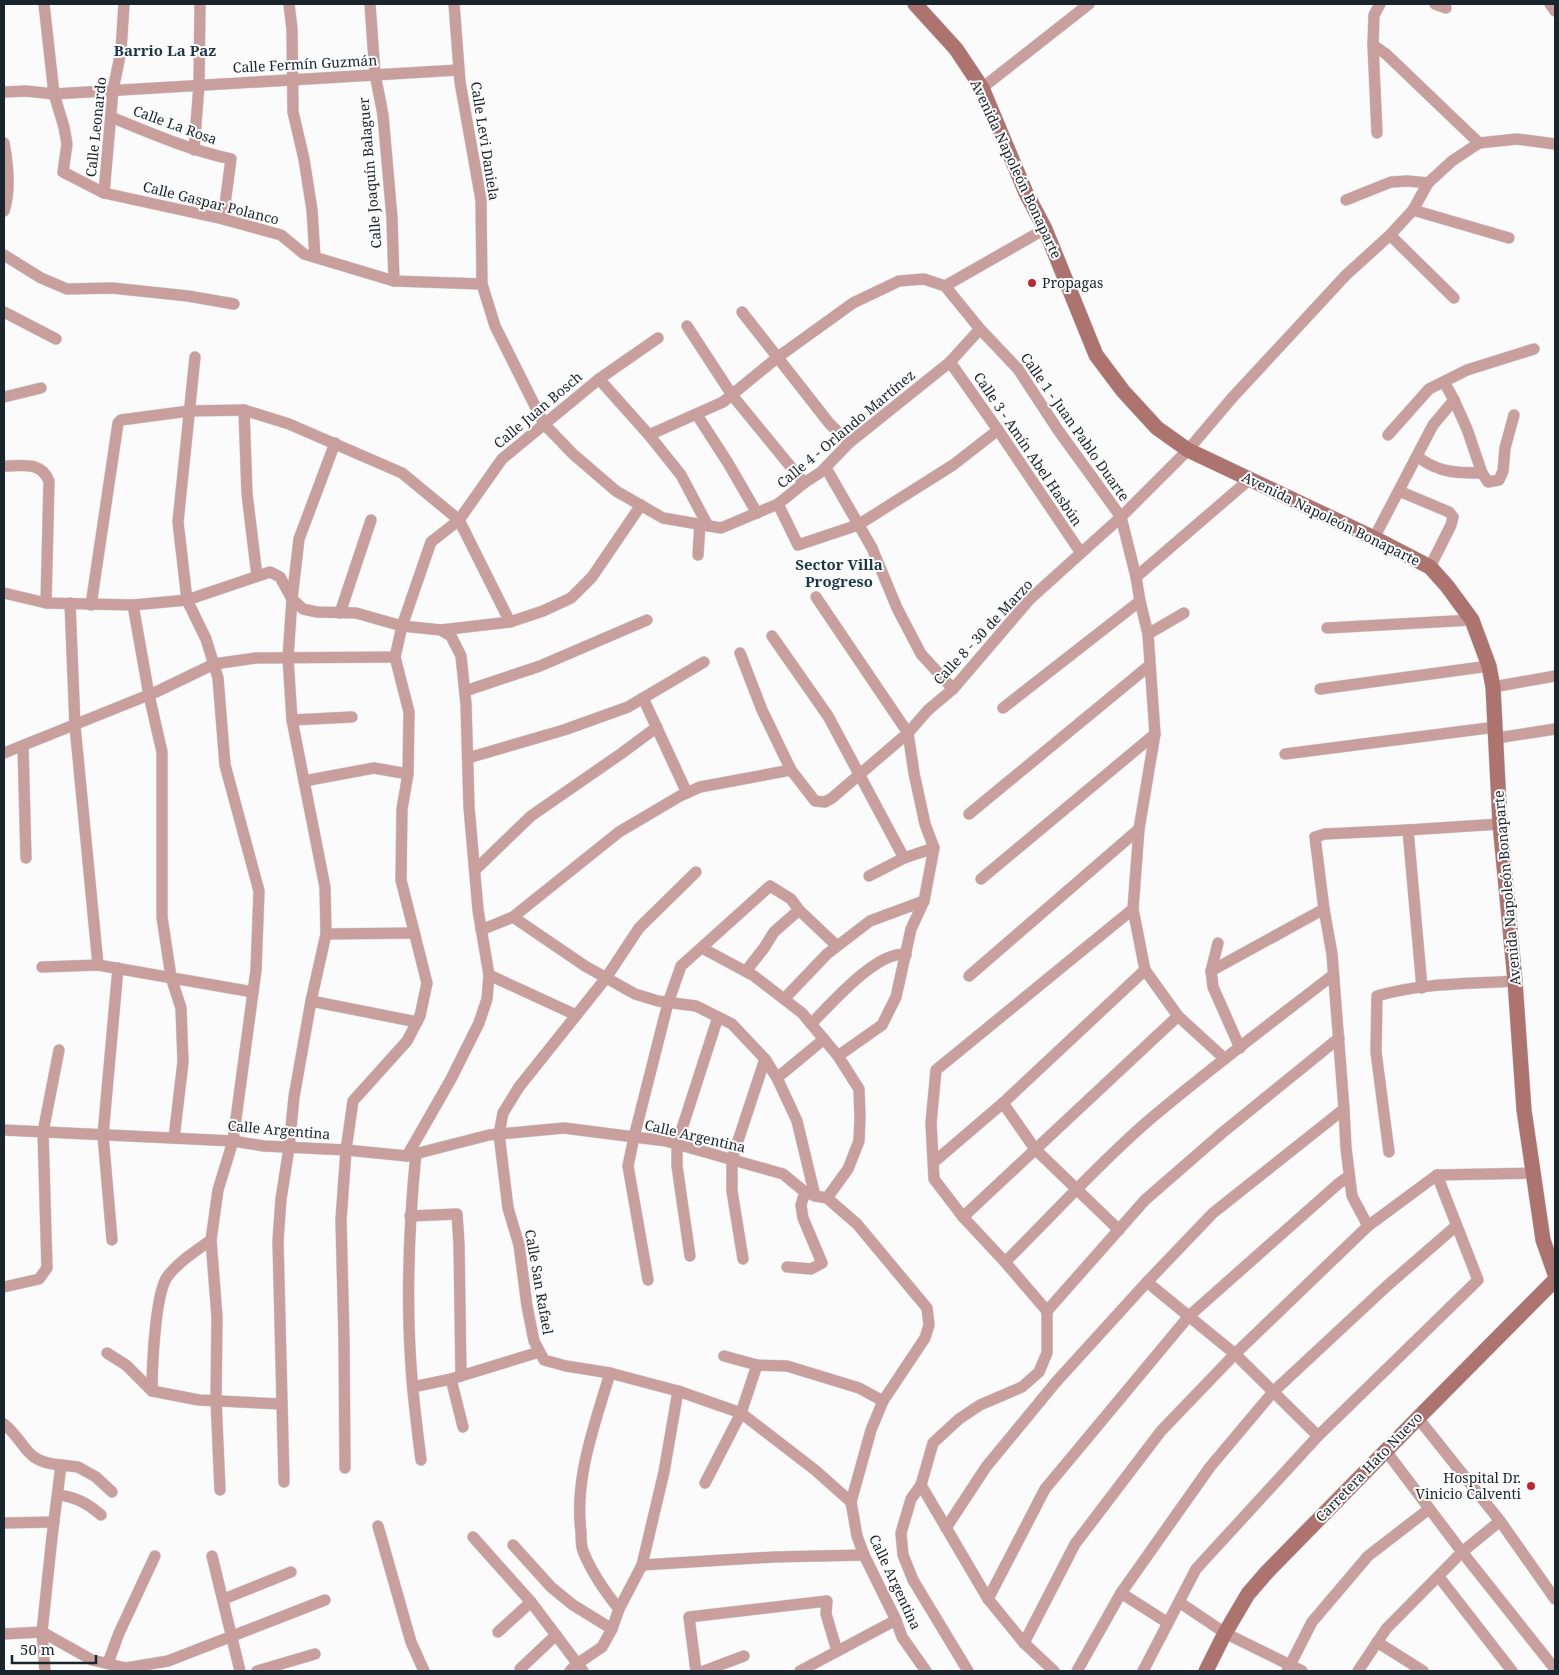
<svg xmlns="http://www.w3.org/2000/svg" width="1559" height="1675" font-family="'Noto Serif',serif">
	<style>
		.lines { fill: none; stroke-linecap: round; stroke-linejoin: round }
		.street-casing { stroke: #d7d9da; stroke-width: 12 }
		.secondary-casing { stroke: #d7d9da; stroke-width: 16 }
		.street { stroke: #c89f9c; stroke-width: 11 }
		.secondary { stroke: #ac736f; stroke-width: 15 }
		.poi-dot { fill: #b92932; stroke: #fbfbfb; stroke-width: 2 }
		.labels { text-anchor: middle; stroke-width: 4; stroke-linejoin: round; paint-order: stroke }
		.street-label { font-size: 14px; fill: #19252d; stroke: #fbfbfb }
		.poi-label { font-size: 14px; fill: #19252d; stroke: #fbfbfb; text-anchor: start }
		.neighbourhood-label { font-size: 15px; font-weight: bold; fill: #1a3646; stroke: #fbfbfb }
	</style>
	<rect width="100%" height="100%" fill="#fbfbfb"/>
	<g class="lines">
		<defs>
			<g id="street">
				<polyline points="44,4 54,94 64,127 67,144 63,172 104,193 223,219 281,235 304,254 394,281 482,284"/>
				<polyline points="289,4 292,29 293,112 304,159 312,210 315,257"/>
				<polyline points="370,4 375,74 383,115 392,218 394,281"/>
				<polyline points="454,4 460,82 481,200 482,284 495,326 544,424 573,454 616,491 663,518 721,528 778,504 804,483 821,472 849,443 950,362 980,329"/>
				<polyline points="1435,4 1446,8"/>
				<polyline points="1550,4 1555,11"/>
				<polyline points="1373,45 1386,54 1479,143"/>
				<polyline points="982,88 1089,4"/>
				<polyline points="4,92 26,91 54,94 458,70"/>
				<path d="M 111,117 C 150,133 189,150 231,159 L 223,219"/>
				<polyline points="1377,133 1373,45 1374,15 1380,4"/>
				<path d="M 4,143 C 8,164 11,190 4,211"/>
				<polyline points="194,150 199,85 200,4"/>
				<polyline points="104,193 113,90 121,51 124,4"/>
				<polyline points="1346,200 1391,182 1408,181 1428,183"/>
				<polyline points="1413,210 1509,238"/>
				<polyline points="1390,235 1454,298"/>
				<polyline points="4,255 41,278 67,289 112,288 188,296 234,304"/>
				<polyline points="945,286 1045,229"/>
				<polyline points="4,312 56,339"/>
				<polyline points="742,312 829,423 849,443"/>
				<polyline points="687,326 732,395 804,483"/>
				<polyline points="195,357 178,522 187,600 206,639 218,678 225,765 259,891 256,970 233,1141 218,1190 211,1240 217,1317 216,1400 220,1490"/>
				<polyline points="950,362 998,430 1081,553"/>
				<polyline points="599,379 649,435 681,475 708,526"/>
				<polyline points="4,397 41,388"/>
				<polyline points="1454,400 1467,429 1482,473 1488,482 1499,480 1503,471 1505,448 1514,415"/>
				<polyline points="244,410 247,494 257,576"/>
				<polyline points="697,415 728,463 757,513"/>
				<polyline points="649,435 723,402 778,357 853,303 899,281 924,279 945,286 980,329 1018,369 1058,430 1121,517 1136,577 1140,601 1148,634 1155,734 1139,829 1133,909 1145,970 1178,1016 1225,1059"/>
				<polyline points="1388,435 1429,389 1467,370 1534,349"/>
				<path d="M 1418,457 C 1439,473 1457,473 1482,473"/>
				<path d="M 4,466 C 22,466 41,461 49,481 L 46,603"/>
				<polyline points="826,468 872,548 897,608 921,654 953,689"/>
				<polyline points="1399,491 1449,512 1453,517 1451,525 1430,567"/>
				<polyline points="778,504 798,545 858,525 953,465 998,430"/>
				<polyline points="1374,538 1433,425 1454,400 1444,382"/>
				<polyline points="698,555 700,524"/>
				<polyline points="1136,577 1250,479"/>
				<polyline points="4,593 46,603 133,605 187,600 270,572 280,577 292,599 303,609 317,612 356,613 402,626 441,630 451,636 461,656 466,704 469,807 478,910 489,975 487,999 479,1023 451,1079 407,1156"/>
				<polyline points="816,597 908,733 914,773 925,824 934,848 924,901 911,929 896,997 882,1025 838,1056"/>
				<polyline points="70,603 75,726 98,965"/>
				<polyline points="91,605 118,423 121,420 189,411 244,410 289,424 402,473 459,520 510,622"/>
				<polyline points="133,605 149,695 162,752 162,917 171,977 181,1008 183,1062 174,1138"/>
				<polyline points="340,613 371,520"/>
				<polyline points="1327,628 1472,620"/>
				<polyline points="441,630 510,622 543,611 571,598 592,577 641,505"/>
				<polyline points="1148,634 1184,613"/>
				<polyline points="772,636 828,716 904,858"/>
				<polyline points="740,653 762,710 791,770 815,801 825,802 832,798 908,733 928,710 953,689 1030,599 1121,517 1188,450 1232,398 1346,275 1390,235 1413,210 1428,183 1452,161 1479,143 1517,139 1555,144"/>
				<polyline points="1493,687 1555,676"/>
				<polyline points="1320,689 1489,666"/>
				<polyline points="465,691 540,666 647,620"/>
				<polyline points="643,698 687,793"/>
				<polyline points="1003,708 1140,601"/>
				<polyline points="292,720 352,717"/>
				<polyline points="1497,738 1555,729"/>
				<polyline points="23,746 26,858"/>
				<polyline points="4,753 156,692 214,664 256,658 395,657"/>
				<polyline points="1285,754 1496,727"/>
				<polyline points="468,758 564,730 628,707 704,662"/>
				<polyline points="304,781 374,768 408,774"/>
				<polyline points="969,814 1150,665"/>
				<polyline points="475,870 531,816 622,753 657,727"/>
				<polyline points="696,872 639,928 606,978 519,1087 503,1113 499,1134 508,1208 519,1245 527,1306 534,1341 544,1360 566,1366 610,1373 678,1391 741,1413 815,1470 851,1502"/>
				<polyline points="869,876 904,858 934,848"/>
				<polyline points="981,879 1155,734"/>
				<polyline points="513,917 585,966 635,994 658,1001 696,1006 732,1024 765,1059 777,1078 797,1121 815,1196"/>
				<polyline points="481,930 513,917 619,832 680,796 700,787 791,770"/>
				<polyline points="326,934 414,933"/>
				<polyline points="1218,943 1211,971 1213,987 1240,1048"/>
				<polyline points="702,948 754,976 802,1013 838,1056 859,1089 860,1118 859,1141 848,1169 827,1198"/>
				<polyline points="42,967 98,965 253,992"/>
				<polyline points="746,971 764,948 774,932 799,910"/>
				<polyline points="1211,971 1324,909"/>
				<polyline points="489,975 576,1015"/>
				<polyline points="969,976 1139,829"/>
				<polyline points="1422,988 1408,830 1500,824"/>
				<polyline points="784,999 827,954 870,921 924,901"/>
				<polyline points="311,1001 417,1022"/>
				<path d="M 811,1024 C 829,1006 879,948 906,955"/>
				<polyline points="777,1078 824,1039"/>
				<polyline points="1003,1103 1035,1149 1119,1230"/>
				<polyline points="1344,1109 1346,1148 1352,1196 1368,1226"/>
				<polyline points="4,1130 233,1141 264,1146 346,1150 407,1156 489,1135 564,1128 666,1141 783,1174 805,1192 815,1196 827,1198 857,1224 927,1308 929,1325 925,1338 883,1401 871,1430 851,1502 857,1536 864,1555 896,1620 902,1637 926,1671"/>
				<path d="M 1389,1152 L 1376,1052 L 1377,996 C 1421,983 1469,984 1515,981"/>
				<path d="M 416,1153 C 409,1224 406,1295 411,1366 C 413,1397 417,1429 421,1460"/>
				<polyline points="934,1162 1003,1103 1145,970"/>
				<polyline points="410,1216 457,1214 459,1244 461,1376"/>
				<polyline points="963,1217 1178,1016"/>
				<polyline points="112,1240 103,1135 118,968"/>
				<polyline points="690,1256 677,1166 677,1144 718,1017"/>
				<polyline points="743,1259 732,1191 732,1159 765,1059"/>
				<path d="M 1005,1262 C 1053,1215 1097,1165 1148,1121 C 1208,1070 1271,1023 1333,975"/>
				<polyline points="787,1267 811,1269 822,1263 803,1218 801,1205 805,1192"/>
				<polyline points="648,1280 628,1166 634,1137 668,1003 681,966 770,886 791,899 799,910 837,946"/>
				<polyline points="1147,1282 1235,1354 1318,1436"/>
				<polyline points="4,1287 39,1279 47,1268 43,1132 59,1050"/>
				<polyline points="1047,1311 1005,1262 963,1217 934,1179 931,1123 936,1070 1133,909"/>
				<polyline points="107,1353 126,1365 152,1391 199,1400 282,1404"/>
				<polyline points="724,1356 757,1365 787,1366 859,1388 883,1401"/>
				<path d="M 610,1373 C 595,1424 574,1478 581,1532 C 581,1538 581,1546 583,1551 C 591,1571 606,1593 619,1609"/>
				<polyline points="451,1379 463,1427"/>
				<polyline points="413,1387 451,1379 539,1352"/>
				<path d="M 152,1391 C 152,1368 155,1295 167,1277 C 178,1262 196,1251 211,1240"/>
				<polyline points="1418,1418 1500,1521 1555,1599"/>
				<path d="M 4,1424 C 28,1444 23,1462 61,1465 L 52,1537 L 42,1632 L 45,1671"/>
				<polyline points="1386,1451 1462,1552 1555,1669"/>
				<polyline points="61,1465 78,1467 96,1477 112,1492"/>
				<polyline points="345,1468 344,1339 341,1220 346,1150 353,1101 407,1041 420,1016 427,983 401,880 402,809 408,774 409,712 395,657 402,626 431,542 459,520 502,459 599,379 658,338"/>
				<polyline points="284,1482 278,1241 281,1199 289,1148 294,1097 311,1001 326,934 325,887 292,720 288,658 292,599 299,539 335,443"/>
				<polyline points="705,1483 741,1413 757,1365"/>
				<polyline points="921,1485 911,1499 901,1533 903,1555 913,1580 968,1671"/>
				<path d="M 58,1495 C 76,1497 87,1503 101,1515"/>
				<polyline points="4,1523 54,1522"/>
				<polyline points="378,1526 411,1642 424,1671"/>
				<polyline points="946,1528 986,1467 1056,1382 1147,1282 1213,1213 1344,1109 1332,954 1324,909 1315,837 1325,834 1408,830"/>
				<polyline points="473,1537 531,1602 583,1671"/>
				<polyline points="513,1545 551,1587 573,1605 612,1629"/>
				<polyline points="212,1556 240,1671"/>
				<polyline points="642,1565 774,1557 864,1555"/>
				<polyline points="1439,1577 1512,1671"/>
				<polyline points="1121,1593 1168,1623"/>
				<polyline points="224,1599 291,1572"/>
				<polyline points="988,1599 1045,1489 1189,1316 1338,1184 1349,1176"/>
				<polyline points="1179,1602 1225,1633 1302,1671"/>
				<polyline points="498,1632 531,1602"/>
				<polyline points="4,1634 42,1632 92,1660 126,1668 168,1661 325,1600"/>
				<polyline points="1377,1642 1423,1671"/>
				<polyline points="1024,1643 1075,1544 1161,1431 1235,1354 1368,1226 1437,1175"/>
				<polyline points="108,1663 119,1633 155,1556"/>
				<polyline points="520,1669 556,1635"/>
				<polyline points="257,1671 315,1654"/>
				<polyline points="570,1671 577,1664 602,1647 612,1629 619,1609 642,1565 664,1472 678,1391"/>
				<polyline points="696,1671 689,1617 827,1601 826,1614 837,1651"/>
				<polyline points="704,1671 744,1656"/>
				<polyline points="800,1671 896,1620"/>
				<polyline points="1054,1671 1024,1643 988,1599 921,1485 933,1443 959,1419 980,1405 1022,1387 1039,1372 1047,1353 1047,1311 1145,1200 1222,1133 1339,1038"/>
				<polyline points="1077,1671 1121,1593 1210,1467 1273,1392 1388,1285 1456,1226"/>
				<polyline points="1143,1671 1196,1569 1318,1436 1478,1280 1437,1175 1532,1173"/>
				<polyline points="1287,1671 1312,1622 1368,1556 1429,1509"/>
				<polyline points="1358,1671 1386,1629 1462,1552 1500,1521"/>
			</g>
			<g id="secondary">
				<polyline points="915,4 956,49 982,88 1026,193 1045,229 1096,355 1123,391 1157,428 1188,450 1374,538 1430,567 1447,586 1472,620 1489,666 1493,687 1500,824 1515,981 1524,1110 1543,1240 1555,1274"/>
				<polyline points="1206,1671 1225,1633 1248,1594 1267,1572 1418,1418 1555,1280"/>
			</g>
		</defs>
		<use href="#street" class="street-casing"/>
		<use href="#secondary" class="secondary-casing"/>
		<use href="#street" class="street"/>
		<use href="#secondary" class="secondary"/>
	</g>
	<g class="poi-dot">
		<circle cx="1032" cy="283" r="5"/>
		<circle cx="1531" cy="1486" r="5"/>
	</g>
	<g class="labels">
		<g class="street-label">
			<text transform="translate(305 64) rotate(-3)" y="5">Calle Fermín Guzmán</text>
			<text transform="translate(175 125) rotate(20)" y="5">Calle La Rosa</text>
			<text transform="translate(96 127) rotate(-84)" y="5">Calle Leonardo</text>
			<text transform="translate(485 141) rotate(81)" y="5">Calle Levi Daniela</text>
			<text transform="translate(1016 169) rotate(65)" y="5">Avenida Napoleón Bonaparte</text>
			<text transform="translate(370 173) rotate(-95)" y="5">Calle Joaquín Balaguer</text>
			<text transform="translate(211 203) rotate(14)" y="5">Calle Gaspar Polanco</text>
			<text transform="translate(538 410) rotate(-40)" y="5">Calle Juan Bosch</text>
			<text transform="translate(1075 427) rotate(55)" y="5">Calle 1 - Juan Pablo Duarte</text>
			<text transform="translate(846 429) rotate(-40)" y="5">Calle 4 - Orlando Martínez</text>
			<text transform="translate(1028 449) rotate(56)" y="5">Calle 3 - Amín Abel Hasbún</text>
			<text transform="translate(1331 519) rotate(26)" y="5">Avenida Napoleón Bonaparte</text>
			<text transform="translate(983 632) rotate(-47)" y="5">Calle 8 - 30 de Marzo</text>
			<text transform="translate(1507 888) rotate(-95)" y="5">Avenida Napoleón Bonaparte</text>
			<text transform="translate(279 1130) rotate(5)" y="5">Calle Argentina</text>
			<text transform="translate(695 1136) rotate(13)" y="5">Calle Argentina</text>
			<text transform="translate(539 1282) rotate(80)" y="5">Calle San Rafael</text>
			<text transform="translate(1369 1467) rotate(-46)" y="5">Carretera Hato Nuevo</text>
			<text transform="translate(895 1582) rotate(65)" y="5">Calle Argentina</text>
		</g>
		<g class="poi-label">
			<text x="1042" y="288">Propagas</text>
			<text x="1521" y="1483" text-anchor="end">Hospital Dr.<tspan x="1521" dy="16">Vinicio Calventi</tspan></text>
		</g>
		<g class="neighbourhood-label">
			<text x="165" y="56">Barrio La Paz</text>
			<text x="839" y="570">Sector Villa<tspan x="839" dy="17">Progreso</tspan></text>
		</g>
	</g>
	<rect width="1559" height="1675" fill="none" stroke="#19252d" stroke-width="10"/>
	<path d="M12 1655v8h84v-8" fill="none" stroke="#19252d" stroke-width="2.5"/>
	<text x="20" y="1655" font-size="15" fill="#19252d" stroke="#fbfbfb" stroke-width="4" paint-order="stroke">50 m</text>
</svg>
